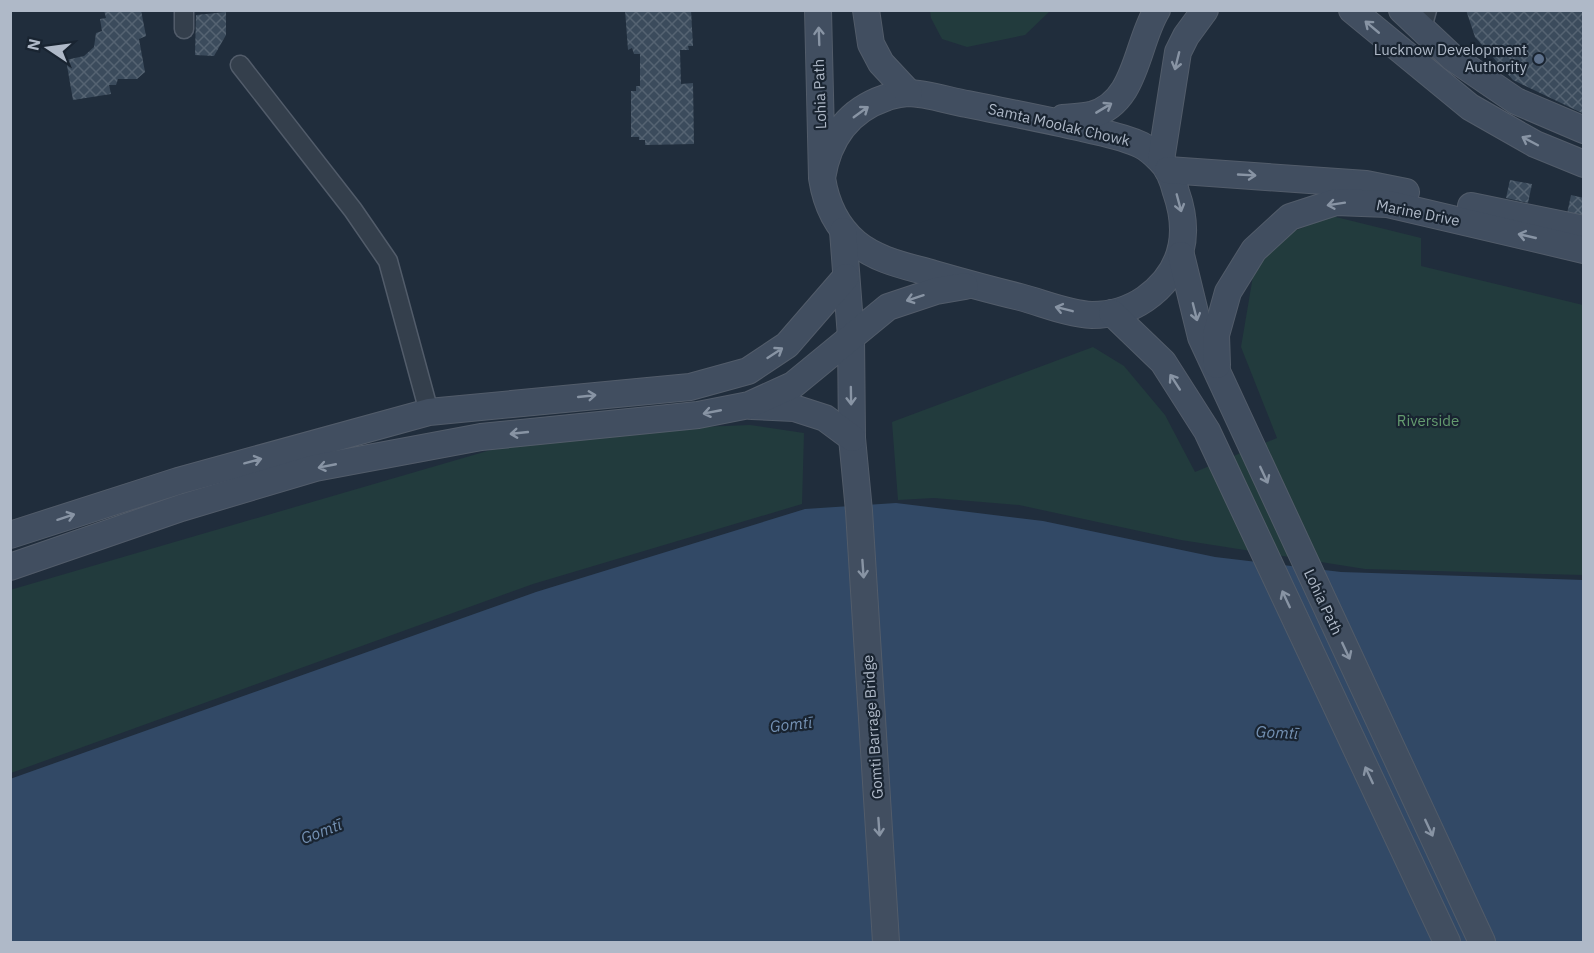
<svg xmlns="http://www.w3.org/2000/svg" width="1594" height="953" font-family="'IBM Plex Sans',sans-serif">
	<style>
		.green { fill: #223b3d }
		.water { fill: #324966 }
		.building { fill: url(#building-cross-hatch) }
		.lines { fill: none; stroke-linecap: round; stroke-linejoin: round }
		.street-casing { stroke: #525c6a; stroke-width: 21 }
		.secondary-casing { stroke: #525c6a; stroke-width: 28 }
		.street { stroke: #343f4c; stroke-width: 18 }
		.secondary { stroke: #414e60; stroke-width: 26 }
		.oneway { stroke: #8894a4 }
		.service-dot { fill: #5c6f8a; stroke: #192431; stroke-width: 2 }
		.labels { text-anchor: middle; stroke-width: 4.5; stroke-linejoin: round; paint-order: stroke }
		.poi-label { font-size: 15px; fill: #afb9c8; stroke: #192431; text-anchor: end }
		.street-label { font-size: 15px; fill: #afb9c8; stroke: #192431 }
		.park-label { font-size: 15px; fill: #649b6f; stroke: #192431 }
		.water-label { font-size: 16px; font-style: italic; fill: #7491b3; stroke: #192431 }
	</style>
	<defs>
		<pattern id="building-cross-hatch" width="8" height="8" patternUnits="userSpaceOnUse" patternTransform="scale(1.5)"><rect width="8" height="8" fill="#3b4b5c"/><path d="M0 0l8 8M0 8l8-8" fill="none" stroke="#556372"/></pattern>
	</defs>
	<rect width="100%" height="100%" fill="#202d3c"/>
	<g class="green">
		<polygon points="930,11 930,10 1050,11 1025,35 967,47 942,39 931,18"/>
		<polygon points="1332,216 1421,238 1421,266 1583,305 1583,575 1365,569 1181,540 1019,505 934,498 898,500 892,422 1093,347 1124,366 1165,415 1195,472 1277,438 1241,347 1254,270 1284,235"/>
		<polygon points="750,425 804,433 802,504 533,584 11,773 10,590 501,447 652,429"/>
	</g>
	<polygon class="water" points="896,503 1043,521 1215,557 1341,572 1583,580 1583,942 11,942 10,779 536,592 805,509"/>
	<g class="building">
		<polygon points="104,10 141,10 146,36 139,39 145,72 137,79 118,79 116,85 109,85 111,94 73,100 66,60 84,56 94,47 96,33 102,31 100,19 106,18"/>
		<polygon points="625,10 691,10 693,46 688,46 689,50 680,50 681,84 693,83 694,144 645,145 645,140 639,140 639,137 631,137 631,91 636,91 636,86 640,86 640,54 634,54 632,48 628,50"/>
		<polygon points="1466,10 1584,10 1584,114 1513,80 1475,37"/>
		<polygon points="226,12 226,35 214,56 195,55 196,15"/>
		<polygon points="1510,180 1532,184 1528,203 1506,198"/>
		<polygon points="1571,195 1584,198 1584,217 1567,214"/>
	</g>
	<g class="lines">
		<defs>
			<g id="street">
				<polyline points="184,10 184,29"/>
				<polyline points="1422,28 1427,10"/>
				<polyline points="240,65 353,210 388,261 429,412"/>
			</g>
			<g id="secondary">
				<path d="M 818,10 L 822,178 C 826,204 836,226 856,243 C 878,261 907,266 934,274 C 962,282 991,290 1020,297 C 1043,303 1068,314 1092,315 C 1112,315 1129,310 1145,299 C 1183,272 1191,235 1176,192 C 1173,180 1168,167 1159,159 C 1154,154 1147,148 1141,145 C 1122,136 1102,133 1082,128 C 1044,119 1006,112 967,104 C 950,101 925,93 908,93 C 901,94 891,95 885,98 C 847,111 828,140 822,178"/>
				<polyline points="866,10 871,44 881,63 909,93"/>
				<polyline points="1352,10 1470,107 1535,144 1584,164"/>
				<polyline points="1402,10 1453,58 1516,101 1584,130"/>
				<path d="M 1063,118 C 1072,117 1082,117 1091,115 C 1137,103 1136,44 1157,10"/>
				<polyline points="1161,160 1178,52 1186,36 1205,10"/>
				<polyline points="1168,170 1366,184 1406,192"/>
				<polyline points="1471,206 1584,229"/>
				<polyline points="843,231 851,337 852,438 859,511 886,942"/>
				<polyline points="1181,255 1201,337 1482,942"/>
				<polyline points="1112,313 1163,362 1207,431 1447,942"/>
				<polyline points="1217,365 1216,335 1228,292 1254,250 1290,217 1336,202 1388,204 1584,250"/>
				<polyline points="752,406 794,408 825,418 852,438"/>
				<polyline points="10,535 178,481 429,412 690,387 748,371 787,345 846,277"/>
				<polyline points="10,567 181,508 315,468 481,437 698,415 749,405 793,385 888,307 936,291 965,286"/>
			</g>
		</defs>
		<use href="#street" class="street-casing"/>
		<use href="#secondary" class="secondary-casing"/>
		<use href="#street" class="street"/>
		<use href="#secondary" class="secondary"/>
	</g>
	<defs><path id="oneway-shaft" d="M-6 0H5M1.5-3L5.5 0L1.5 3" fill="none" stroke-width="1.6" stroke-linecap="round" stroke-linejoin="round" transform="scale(1.5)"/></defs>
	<g class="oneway">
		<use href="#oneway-shaft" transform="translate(1372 27) rotate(-140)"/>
		<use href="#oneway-shaft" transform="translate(819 36) rotate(-92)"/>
		<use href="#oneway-shaft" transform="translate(1177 61) rotate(104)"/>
		<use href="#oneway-shaft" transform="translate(1104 108) rotate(-31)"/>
		<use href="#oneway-shaft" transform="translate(861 112) rotate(-36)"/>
		<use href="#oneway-shaft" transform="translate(1530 141) rotate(-152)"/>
		<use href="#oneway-shaft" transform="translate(1247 175) rotate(3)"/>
		<use href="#oneway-shaft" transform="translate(1179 203) rotate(75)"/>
		<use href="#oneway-shaft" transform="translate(1336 204) rotate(171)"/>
		<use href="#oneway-shaft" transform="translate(1527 236) rotate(-167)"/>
		<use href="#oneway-shaft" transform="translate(915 298) rotate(162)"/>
		<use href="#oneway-shaft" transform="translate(1064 309) rotate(-166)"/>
		<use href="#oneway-shaft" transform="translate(1195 312) rotate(76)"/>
		<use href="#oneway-shaft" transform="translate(775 353) rotate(-33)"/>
		<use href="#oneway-shaft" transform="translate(1175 382) rotate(-123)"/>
		<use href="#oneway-shaft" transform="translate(587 396) rotate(-6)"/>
		<use href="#oneway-shaft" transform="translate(851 396) rotate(89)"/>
		<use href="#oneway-shaft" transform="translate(712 412) rotate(169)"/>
		<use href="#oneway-shaft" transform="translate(519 433) rotate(174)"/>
		<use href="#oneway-shaft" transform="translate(253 461) rotate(-15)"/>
		<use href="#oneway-shaft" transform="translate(327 466) rotate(169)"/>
		<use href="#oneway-shaft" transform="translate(1264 475) rotate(65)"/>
		<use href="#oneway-shaft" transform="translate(66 517) rotate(-18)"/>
		<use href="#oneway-shaft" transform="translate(863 569) rotate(86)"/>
		<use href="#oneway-shaft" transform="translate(1286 599) rotate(-115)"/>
		<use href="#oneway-shaft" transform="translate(1346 651) rotate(65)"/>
		<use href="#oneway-shaft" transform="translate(1369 775) rotate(-115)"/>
		<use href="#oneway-shaft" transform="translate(879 827) rotate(86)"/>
		<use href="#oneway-shaft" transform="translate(1429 828) rotate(65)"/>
	</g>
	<circle class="service-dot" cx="1539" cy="59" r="6"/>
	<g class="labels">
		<g class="poi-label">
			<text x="1527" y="55">Lucknow Development<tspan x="1527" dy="17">Authority</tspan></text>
		</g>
		<g class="street-label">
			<text transform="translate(820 94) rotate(-92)" y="5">Lohia Path</text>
			<text transform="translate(1059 125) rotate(13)" y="5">Samta Moolak Chowk</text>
			<text transform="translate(1418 213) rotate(11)" y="5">Marine Drive</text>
			<text transform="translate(1323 602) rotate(65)" y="5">Lohia Path</text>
			<text transform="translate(873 727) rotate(-94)" y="5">Gomti Barrage Bridge</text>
		</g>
		<g class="park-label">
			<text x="1428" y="426">Riverside</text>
		</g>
		<g class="water-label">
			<text transform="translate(791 724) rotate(-6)" y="6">Gomtī</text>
			<text transform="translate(1277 732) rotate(3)" y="6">Gomtī</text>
			<text transform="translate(321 831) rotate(-21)" y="6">Gomtī</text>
		</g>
	</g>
	<rect width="1594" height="953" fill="none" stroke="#afb9c8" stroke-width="24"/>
	<g transform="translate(48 48) rotate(283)" stroke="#192431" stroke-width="4.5" paint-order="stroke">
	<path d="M0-4.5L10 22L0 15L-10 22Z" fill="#afb9c8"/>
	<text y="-9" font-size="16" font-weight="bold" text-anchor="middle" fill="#afb9c8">N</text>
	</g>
</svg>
